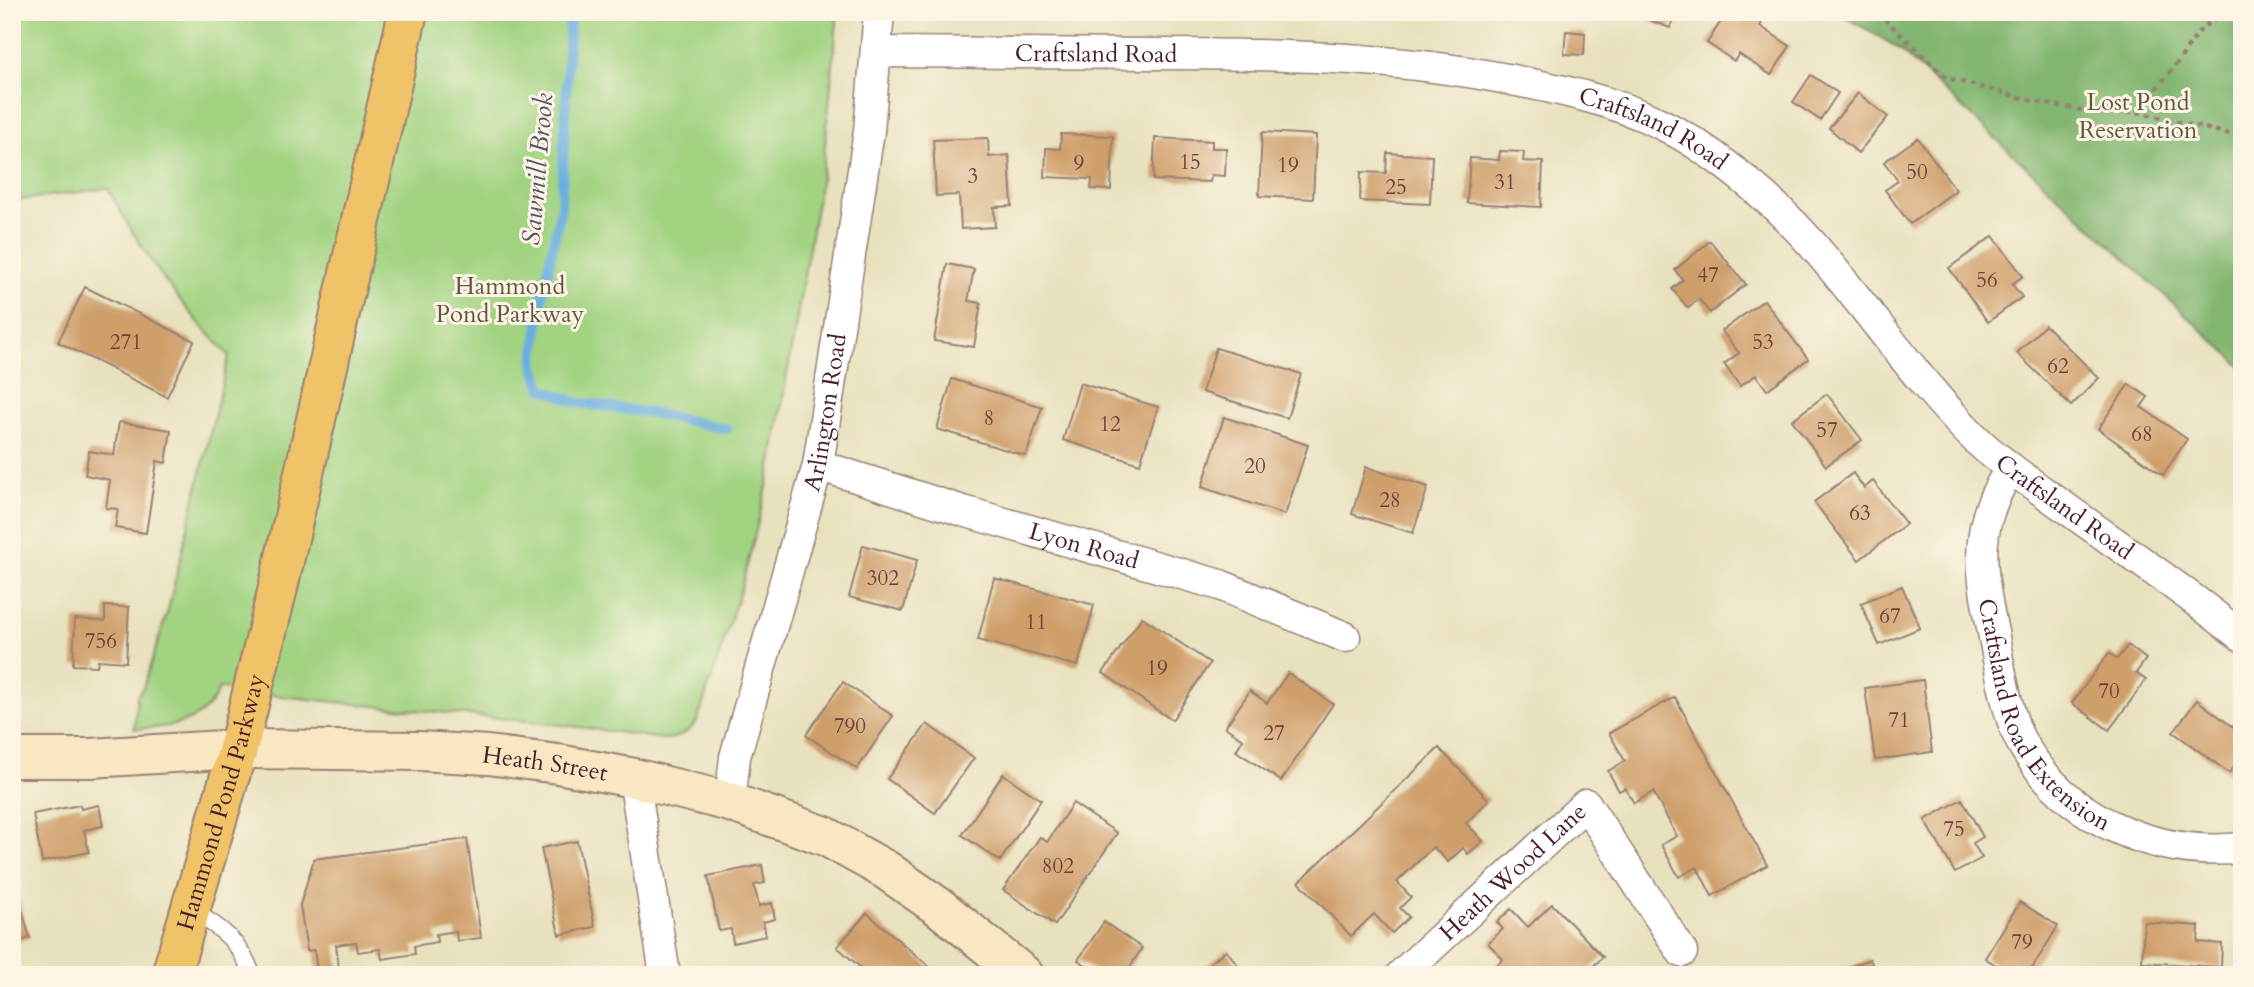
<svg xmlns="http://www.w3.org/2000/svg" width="2254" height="987" font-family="Cardo,serif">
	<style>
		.green { fill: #a2d381; stroke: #767956; stroke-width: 2 }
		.forest { fill: #81b56f; stroke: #666a4d; stroke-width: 2 }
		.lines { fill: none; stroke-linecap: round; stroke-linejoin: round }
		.stream { stroke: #69aedf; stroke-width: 10 }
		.building { fill: #cf9f6a }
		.lane-casing { stroke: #998074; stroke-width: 19 }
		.street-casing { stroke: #998074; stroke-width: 33 }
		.secondary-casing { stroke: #998074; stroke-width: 42 }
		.primary-casing { stroke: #998074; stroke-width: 42 }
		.path { stroke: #998074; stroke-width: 4.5; stroke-dasharray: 5 5; stroke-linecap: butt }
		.lane { stroke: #fff; stroke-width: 16 }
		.street { stroke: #fff; stroke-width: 30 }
		.secondary { stroke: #f9e7c3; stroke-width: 38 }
		.primary { stroke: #f0c369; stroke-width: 38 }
		.labels { text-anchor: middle; stroke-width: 6; stroke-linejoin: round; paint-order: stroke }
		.number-label { font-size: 21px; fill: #6b3f3b }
		.street-label { font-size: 24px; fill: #4a1f2b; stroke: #fcf5e5 }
		.park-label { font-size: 24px; fill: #645545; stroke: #fcf5e5 }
		.water-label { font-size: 26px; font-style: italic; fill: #55516a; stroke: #fcf5e5 }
	</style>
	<rect width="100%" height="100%" fill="#fcf5e5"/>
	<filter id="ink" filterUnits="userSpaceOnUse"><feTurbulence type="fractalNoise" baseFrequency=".0143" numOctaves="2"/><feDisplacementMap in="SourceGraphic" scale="14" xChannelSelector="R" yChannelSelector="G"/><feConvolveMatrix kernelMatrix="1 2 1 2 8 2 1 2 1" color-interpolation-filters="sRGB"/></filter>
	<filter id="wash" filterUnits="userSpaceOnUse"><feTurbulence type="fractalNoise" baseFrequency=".00686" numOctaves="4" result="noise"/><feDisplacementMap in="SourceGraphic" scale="28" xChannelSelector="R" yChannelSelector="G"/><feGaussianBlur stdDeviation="1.57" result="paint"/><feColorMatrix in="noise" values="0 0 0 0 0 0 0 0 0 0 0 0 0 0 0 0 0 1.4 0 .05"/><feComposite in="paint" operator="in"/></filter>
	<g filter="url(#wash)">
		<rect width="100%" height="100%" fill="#e8e1be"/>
		<path class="green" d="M 12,12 L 838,12 L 823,166 L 769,479 L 742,585 L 698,719 C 690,733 679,739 663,739 C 516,715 367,709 219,688 C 207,724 167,728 134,729 L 137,696 L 143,688 L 168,610 L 229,355 C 180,306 140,250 108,188 L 12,201 Z"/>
		<polygon class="forest" points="1837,12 2242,12 2242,367 1898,48"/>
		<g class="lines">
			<polyline class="stream" points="570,12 561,207 541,303 534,364 542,388 575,402 656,414 727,429"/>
		</g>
		<g id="blocks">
			<g class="building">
				<polygon points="1627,12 1676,12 1670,28"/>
				<polygon points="1727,12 1749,12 1762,22 1760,26 1790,46 1771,75 1739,54 1734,61 1707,43"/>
				<polygon points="1566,31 1585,33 1584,55 1564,54"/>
				<polygon points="1811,75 1838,93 1820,120 1793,102"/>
				<polygon points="1858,93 1888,117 1858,153 1829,128"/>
				<polygon points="1262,132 1316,135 1313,199 1259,196"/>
				<polygon points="1061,134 1113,136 1111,190 1091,189 1092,179 1045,177 1046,148 1060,149"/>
				<polygon points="988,138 989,157 1009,155 1012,206 994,207 995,227 961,229 959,195 936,196 933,140"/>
				<polygon points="1155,138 1212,141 1212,148 1226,148 1225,176 1211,175 1210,182 1153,180"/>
				<polygon points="1918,138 1956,190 1910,224 1885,190 1898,181 1884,162"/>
				<polygon points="1500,151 1524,152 1523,161 1543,162 1541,207 1467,203 1470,158 1499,160"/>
				<polygon points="1387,153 1432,156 1430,204 1360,201 1361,172 1386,173"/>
				<polygon points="1993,236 2023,276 2012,284 2022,297 1988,322 1949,268"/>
				<polygon points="1710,241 1746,284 1710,313 1699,299 1688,308 1672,289 1683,280 1675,270"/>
				<polygon points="947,264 974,269 968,301 981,303 974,347 934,341"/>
				<polygon points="85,287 194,341 167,397 58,342"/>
				<polygon points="1764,300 1808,359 1767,390 1756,375 1740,386 1724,364 1739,353 1722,331"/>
				<polygon points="2045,325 2099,378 2071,406 2017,353"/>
				<polygon points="1216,348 1301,374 1287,418 1202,392"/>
				<polygon points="952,379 1042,407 1026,456 937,429"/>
				<polygon points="1080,383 1158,407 1140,464 1063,440"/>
				<polygon points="2129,384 2148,397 2141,407 2187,439 2163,475 2098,429"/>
				<polygon points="1827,394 1862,440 1826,466 1792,420"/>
				<polygon points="1224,417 1308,445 1285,515 1202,487"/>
				<polygon points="119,422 171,430 166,463 157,461 146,533 115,528 118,509 106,508 110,480 85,475 89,451 114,455"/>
				<polygon points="1366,467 1428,487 1413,533 1352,514"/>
				<polygon points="1853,473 1864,488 1873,481 1906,524 1859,560 1814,502"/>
				<polygon points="863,545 917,560 903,611 849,597"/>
				<polygon points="994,578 1094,605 1078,666 978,640"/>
				<polygon points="1902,586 1920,628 1879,645 1861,603"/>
				<polygon points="105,606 129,607 126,662 98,660 97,666 73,665 75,619 105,621"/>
				<polygon points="1142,617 1210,663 1172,720 1103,673"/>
				<polygon points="2128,645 2146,659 2136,673 2146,680 2109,730 2072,703 2109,653 2117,659"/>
				<polygon points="1288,673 1333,704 1281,781 1236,751 1243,739 1225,727 1250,691 1267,703"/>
				<polygon points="1923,680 1932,752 1875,760 1865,688"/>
				<polygon points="843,682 893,716 857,769 806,735"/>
				<polygon points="1675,697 1767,865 1712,896 1697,867 1679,877 1661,845 1677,836 1653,792 1634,803 1625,788 1619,791 1608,771 1625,761 1609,733"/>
				<polygon points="2197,700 2242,734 2242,756 2229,773 2173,732"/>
				<polygon points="927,724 974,758 935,813 887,779"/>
				<polygon points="1439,748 1489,800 1466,823 1483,841 1468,854 1463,848 1448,862 1433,847 1397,882 1411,897 1400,908 1409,917 1392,933 1374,914 1351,936 1299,882"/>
				<polygon points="1003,774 1041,800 1000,861 962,835"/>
				<polygon points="1962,799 1983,837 1973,843 1982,858 1955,873 1925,820"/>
				<polygon points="1073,803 1117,833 1055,925 1003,890 1040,837 1047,842"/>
				<polygon points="80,805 81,809 99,805 103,826 84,830 89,852 42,862 33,814"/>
				<polygon points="467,839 481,938 457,941 456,931 436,934 437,942 414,946 415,954 382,959 380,949 358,952 356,942 336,945 339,968 317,971 314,950 307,951 300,905 314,859"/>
				<polygon points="577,841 595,927 559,935 541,848"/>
				<polygon points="762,865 765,883 754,885 759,906 772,903 775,919 763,922 766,936 733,943 731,929 719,931 708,876"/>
				<polygon points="12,876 30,938 12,943"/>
				<polygon points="2020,902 2058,926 2028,975 2011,975 1985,958"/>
				<polygon points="1552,904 1603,957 1584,975 1486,975 1503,959 1488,943 1503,929 1497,922 1511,909 1528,927"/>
				<polygon points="867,913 932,969 927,975 869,975 837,947"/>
				<polygon points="1104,922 1142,948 1125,975 1100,975 1078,960"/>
				<polygon points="2144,922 2199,926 2198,942 2222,944 2221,967 2142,962"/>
				<polygon points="1226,950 1246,975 1196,975"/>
				<polygon points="1870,959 1876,975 1828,975"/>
			</g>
		</g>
	</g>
	<g filter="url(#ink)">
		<use href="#blocks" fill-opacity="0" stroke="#998074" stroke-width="2"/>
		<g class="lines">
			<defs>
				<path id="lane" d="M 191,910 C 220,927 241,942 252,975"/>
				<g id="street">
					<path id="s1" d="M 876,52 C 969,53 1061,53 1153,54 C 1272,54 1390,56 1507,79 C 1558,89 1611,100 1659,123 C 1715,150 1783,208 1823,257 C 1876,319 1922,388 1981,444 C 2009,469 2040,489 2070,511 C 2127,552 2187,592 2242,637"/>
					<path id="s2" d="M 818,465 L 963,511 L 1220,585 L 1345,637"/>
					<path id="s3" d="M 2011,469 C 1972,523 1980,570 1993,632 C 1999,663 2007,718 2023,745 C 2068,821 2156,857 2242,848"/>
					<polyline points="634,778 665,975"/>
					<path id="s4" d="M 730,802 L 735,757 L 818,465 L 869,131 L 879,12"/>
					<path id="s5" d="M 1401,975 L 1586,804 L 1682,952"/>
				</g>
				<g id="secondary">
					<path id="s6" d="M 12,758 L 90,758 L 238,749 L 419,751 L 488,755 L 558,764 L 634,778 L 730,802 L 825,836 L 886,870 L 939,907 L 1024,975"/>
				</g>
				<g id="primary">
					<path id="s7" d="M 171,975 L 238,749 L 278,588 L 408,12"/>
				</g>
			</defs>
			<use href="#lane" class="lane-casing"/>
			<use href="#street" class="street-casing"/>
			<use href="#secondary" class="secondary-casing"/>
			<use href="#primary" class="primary-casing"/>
			<g class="path">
				<polyline points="1877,12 1947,78 2033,101 2098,113 2137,112 2175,66 2201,29 2224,12"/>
				<polyline points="2137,112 2242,137"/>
			</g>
			<use href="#lane" class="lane"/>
			<use href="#street" class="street"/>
			<use href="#secondary" class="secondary"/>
			<use href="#primary" class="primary"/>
		</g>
	</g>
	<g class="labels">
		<g class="number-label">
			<text x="1190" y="169">15</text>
			<text x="1079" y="170">9</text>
			<text x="1288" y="172">19</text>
			<text x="1917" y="179">50</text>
			<text x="973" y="183">3</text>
			<text x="1505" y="189">31</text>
			<text x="1396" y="194">25</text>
			<text x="1708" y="282">47</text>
			<text x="1987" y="287">56</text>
			<text x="126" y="349">271</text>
			<text x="1763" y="349">53</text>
			<text x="2058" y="373">62</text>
			<text x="989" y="425">8</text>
			<text x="1110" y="431">12</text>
			<text x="1827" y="437">57</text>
			<text x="2142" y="441">68</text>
			<text x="1255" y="473">20</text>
			<text x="1390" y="507">28</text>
			<text x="1860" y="520">63</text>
			<text x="883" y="585">302</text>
			<text x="1890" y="623">67</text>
			<text x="1036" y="629">11</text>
			<text x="101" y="648">756</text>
			<text x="1157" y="675">19</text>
			<text x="2109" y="698">70</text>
			<text x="1899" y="727">71</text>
			<text x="850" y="733">790</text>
			<text x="1274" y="740">27</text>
			<text x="1954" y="836">75</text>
			<text x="1058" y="873">802</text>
			<text x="2022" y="949">79</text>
		</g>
		<g class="street-label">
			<text dy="8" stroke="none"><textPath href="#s1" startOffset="220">Craftsland Road</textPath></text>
			<text dy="8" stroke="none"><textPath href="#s1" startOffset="788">Craftsland Road</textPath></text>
			<text dy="8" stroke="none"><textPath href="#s4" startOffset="402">Arlington Road</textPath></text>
			<text dy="8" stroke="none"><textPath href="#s1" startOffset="1354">Craftsland Road</textPath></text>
			<text dy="8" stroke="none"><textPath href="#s2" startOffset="278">Lyon Road</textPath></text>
			<text dy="8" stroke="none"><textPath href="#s3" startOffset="271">Craftsland Road Extension</textPath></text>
			<text dy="8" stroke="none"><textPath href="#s6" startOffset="534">Heath Street</textPath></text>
			<text dy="8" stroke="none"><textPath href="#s7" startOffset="180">Hammond Pond Parkway</textPath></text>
			<text dy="8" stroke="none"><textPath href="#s5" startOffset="152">Heath Wood Lane</textPath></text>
		</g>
		<g class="park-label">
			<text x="2138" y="110">Lost Pond<tspan x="2138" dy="28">Reservation</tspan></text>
			<text x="510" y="294">Hammond<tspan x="510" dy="28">Pond Parkway</tspan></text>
		</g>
		<g class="water-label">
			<text transform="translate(537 169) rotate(-85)" y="9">Sawmill Brook</text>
		</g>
	</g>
	<rect width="2254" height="987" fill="none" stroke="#fcf5e5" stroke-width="42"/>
</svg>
